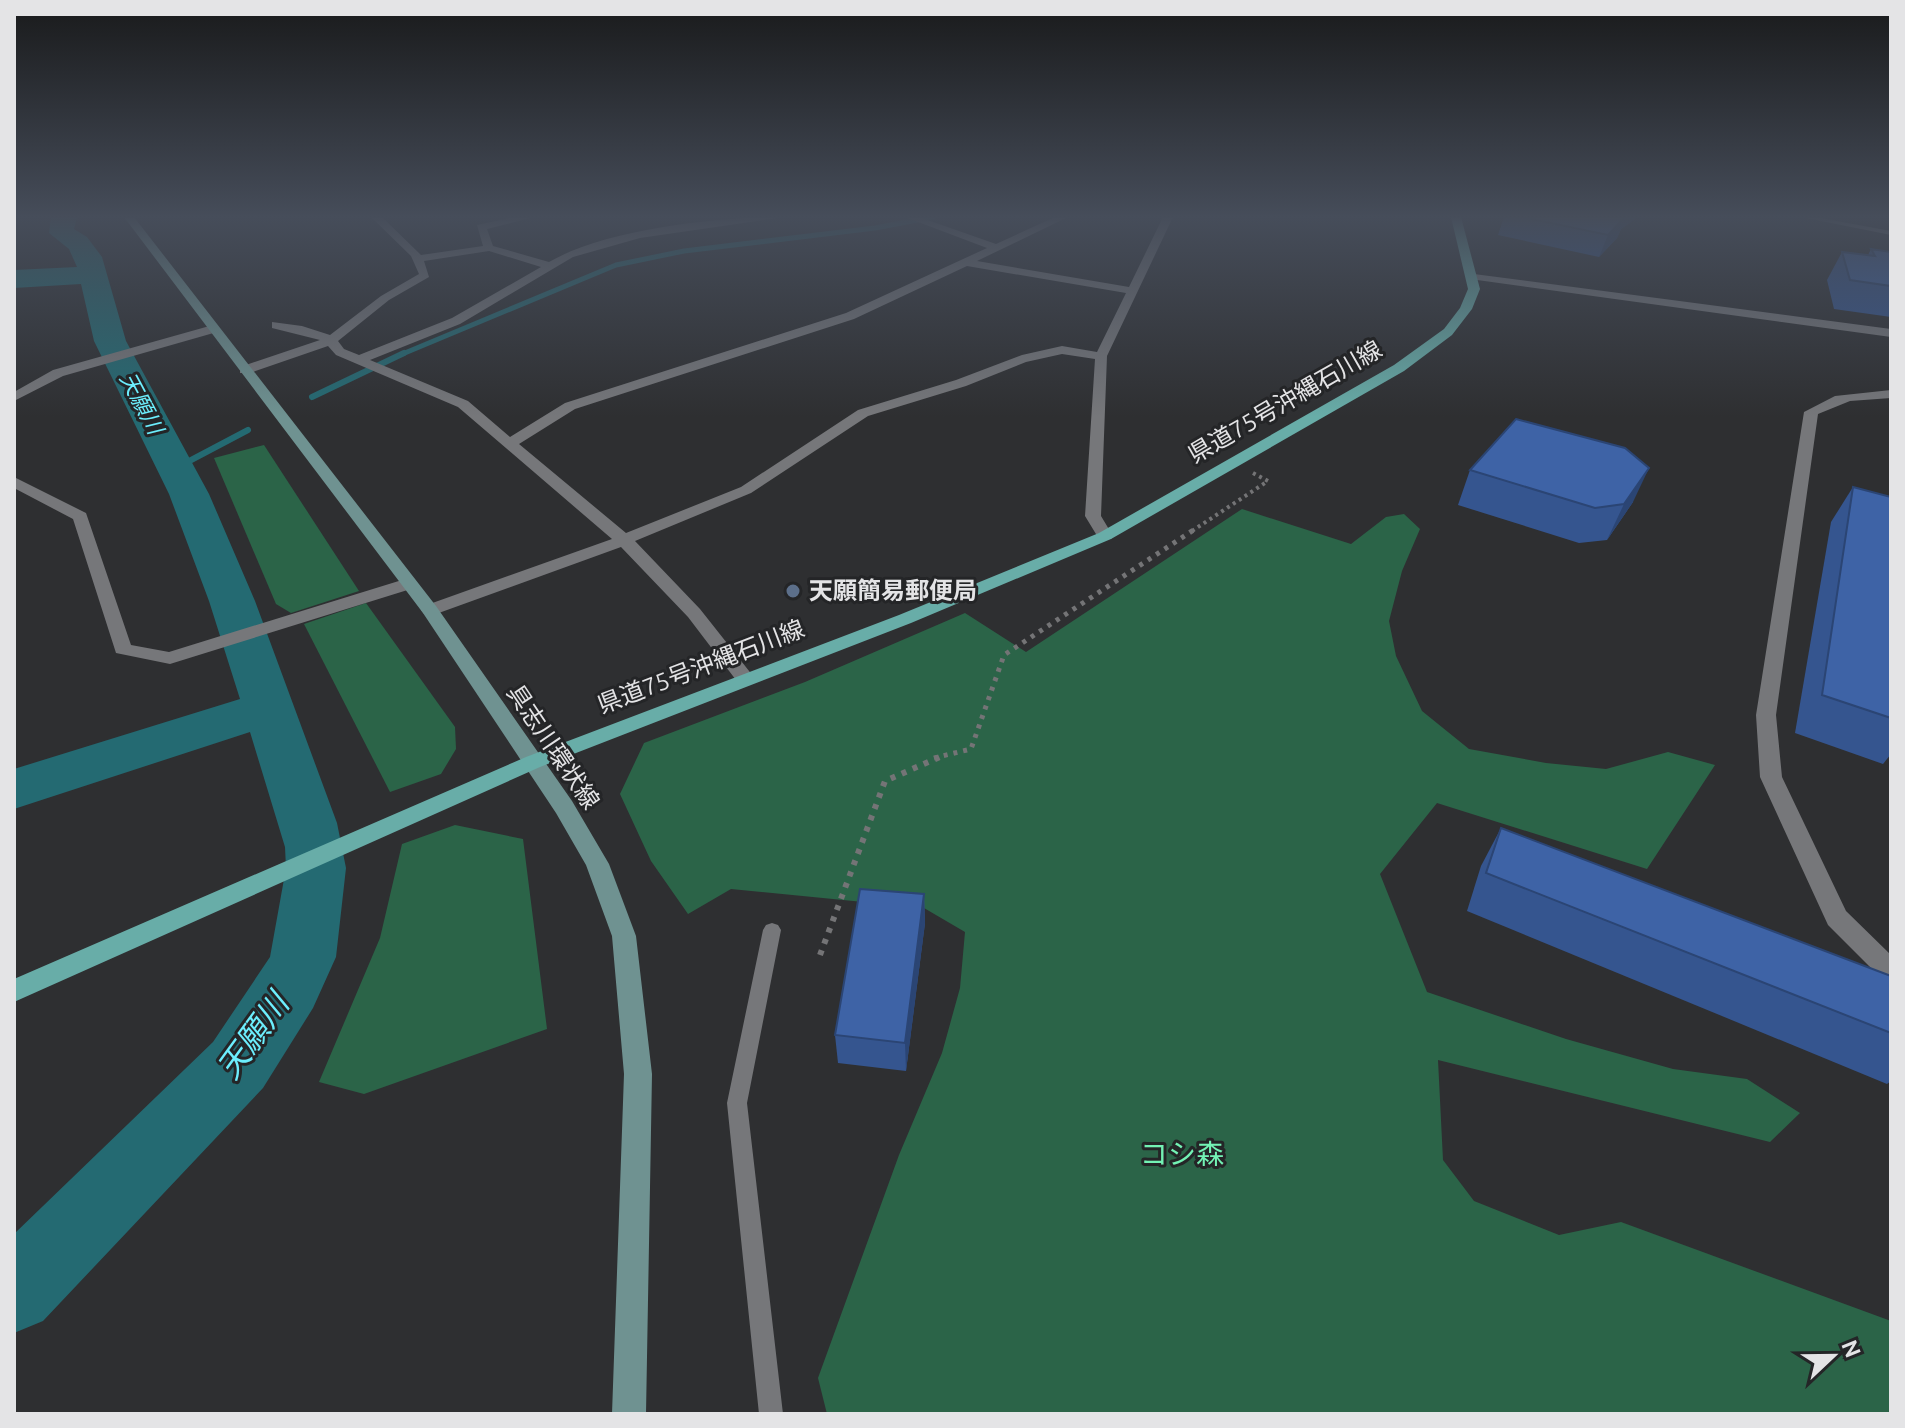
<svg xmlns="http://www.w3.org/2000/svg" width="1905" height="1428" font-family="Ubuntu,'Noto Sans JP',sans-serif">
	<style>
		.green { fill: #2b6448 }
		.lines { fill: none; stroke-linecap: round; stroke-linejoin: round }
		.stream-far1 { stroke: #246a72; stroke-width: 5 }
		.stream { stroke: #246a72; stroke-width: 6 }
		.river { fill: #246a72; fill-rule: evenodd }
		.path-far2 { stroke: #747476; stroke-width: 4; stroke-dasharray: 3 4; stroke-linecap: butt }
		.path-far1 { stroke: #747476; stroke-width: 5; stroke-dasharray: 4 6; stroke-linecap: butt }
		.path { stroke: #747476; stroke-width: 6; stroke-dasharray: 5 7; stroke-linecap: butt }
		.lane { fill: #76777a; fill-rule: evenodd }
		.street { fill: #76777a; fill-rule: evenodd }
		.secondary { fill: #6f9291; fill-rule: evenodd }
		.primary { fill: #68ada8; fill-rule: evenodd }
		.wall { fill: #35558f }
		.shaded-wall { fill: #2b4574 }
		.building { fill: #3e63a6; stroke: #2b4574; stroke-width: 2 }
		.service-dot { fill: #5c6f8a; stroke: #242527; stroke-width: 3 }
		.labels { text-anchor: middle; stroke-width: 6; stroke-linejoin: round; paint-order: stroke }
		.far-water-label { font-size: 22px; font-style: italic; fill: #6ceefd; stroke: #242527 }
		.street-label { font-size: 24px; fill: #e4e4e6; stroke: #242527 }
		.poi-label { font-size: 24px; font-weight: bold; fill: #e4e4e6; stroke: #242527; text-anchor: start }
		.near-park-label { font-size: 28px; fill: #73f2b4; stroke: #242527 }
		.near-water-label { font-size: 32px; font-style: italic; fill: #6ceefd; stroke: #242527 }
	</style>
	<rect width="100%" height="100%" fill="#2e2f31"/>
	<g class="green">
		<polygon points="264,445 359,591 291,613 276,604 214,458"/>
		<polygon points="1242,509 1351,544 1386,517 1404,514 1420,529 1402,571 1389,621 1396,656 1422,711 1469,749 1546,763 1606,769 1668,752 1715,765 1647,869 1437,803 1380,874 1427,992 1566,1039 1673,1069 1747,1079 1800,1113 1770,1142 1438,1060 1443,1160 1474,1201 1559,1235 1621,1222 1891,1321 1891,1414 827,1414 818,1378 899,1155 942,1053 960,988 965,932 924,908 731,889 688,914 651,861 620,794 644,743 805,682 965,613 1026,652"/>
		<polygon points="366,603 455,727 456,749 441,774 390,792 304,624"/>
		<polygon points="455,825 523,839 547,1029 364,1094 319,1082 380,938 402,844"/>
	</g>
	<g class="lines">
		<polyline class="stream-far1" points="400,355 616,265 684,251 875,228 933,217"/>
		<g class="stream">
			<polyline points="312,397 404,353"/>
			<polyline points="176,468 248,430"/>
		</g>
		<polygon class="river" points="51,217 77,217 74,229 87,237 102,257 126,341 209,494 255,601 337,823 346,868 336,957 313,1008 263,1088 43,1321 14,1333 14,1234 213,1042 270,957 286,868 285,847 250,732 14,809 14,769 240,699 209,601 169,494 94,341 81,284 14,288 14,270 77,267 69,249 49,233"/>
		<polyline class="path-far2" points="1192,531 1268,481 1253,473"/>
		<polyline class="path-far1" points="934,758 971,749 1004,655 1195,529"/>
		<polyline class="path" points="820,955 885,781 942,756"/>
		<g class="lane">
			<polygon points="1801,217 1815,217 1891,231 1891,235"/>
			<polygon points="772,923 778,925 781,930 747,1103 783,1414 759,1414 727,1103 763,930 766,925"/>
		</g>
		<g class="street">
			<path d="M 371,217 L 382,217 L 421,255 L 483,246 L 477,225 L 515,217 L 534,217 L 487,229 L 493,246 L 549,262 C 606,229 718,217 784,217 L 640,238 L 573,257 L 460,324 L 370,360 L 468,401 L 510,437 L 565,403 L 846,313 L 987,248 L 905,217 L 919,217 L 996,244 L 1055,217 L 1068,217 L 977,261 L 1129,287 L 1163,217 L 1173,217 L 1107,356 L 1101,516 L 1113,536 L 1111,539 L 1099,539 L 1085,516 L 1095,359 L 1062,354 L 1026,362 L 966,386 L 868,416 L 751,493 L 635,541 L 700,609 L 753,676 L 756,680 L 753,684 L 739,684 L 688,617 L 621,547 L 436,614 L 424,614 L 421,610 L 424,606 L 612,539 L 458,407 L 336,355 L 328,346 L 250,373 L 240,373 L 240,367 L 320,340 L 272,328 L 272,322 L 302,326 L 330,335 L 381,296 L 419,274 L 411,256 ZM 489,251 L 541,267 L 452,318 L 359,355 L 344,349 L 338,341 L 389,300 L 429,277 L 424,261 ZM 967,266 L 1126,293 L 1097,352 L 1062,346 L 1022,355 L 956,380 L 858,410 L 741,487 L 626,533 L 519,444 L 575,409 L 854,319 Z"/>
			<polygon points="1474,274 1891,329 1891,337 1470,279 1469,277"/>
			<polygon points="213,325 219,329 217,332 63,376 14,401 14,392 53,370"/>
			<polygon points="1891,390 1891,398 1850,401 1818,414 1776,715 1782,777 1846,911 1891,955 1891,982 1882,979 1828,925 1760,777 1756,715 1804,412 1835,396"/>
			<polygon points="14,477 86,513 131,645 169,652 402,580 414,580 417,584 414,588 170,664 116,653 73,519 14,488"/>
		</g>
		<polygon class="secondary" points="124,217 134,217 436,606 572,801 609,864 636,936 652,1074 646,1414 612,1414 624,1074 612,936 586,865 556,813 423,613"/>
		<polygon class="primary" points="1451,217 1461,217 1480,289 1472,309 1452,335 1404,371 1111,539 911,623 540,767 14,1002 14,979 526,757 899,615 1099,533 1394,365 1444,329 1460,308 1468,289"/>
	</g>
	<g class="wall">
		<polygon points="1504,217 1637,217 1621,229 1617,238 1599,257 1498,235"/>
		<polygon points="1871,249 1891,252 1891,317 1834,309 1827,280 1842,252 1868,255"/>
		<polygon points="1470,470 1633,502 1607,540 1579,543 1458,505"/>
		<polygon points="1853,487 1891,497 1891,754 1883,764 1795,733 1831,522"/>
		<polygon points="1501,828 1891,976 1891,1081 1887,1084 1467,911 1481,866"/>
		<polygon points="924,894 925,923 906,1071 838,1063 835,1035"/>
	</g>
	<g class="shaded-wall">
		<polygon points="1618,217 1637,217 1621,229 1617,238 1599,257 1608,235"/>
		<polygon points="1649,468 1633,502 1607,540 1624,504"/>
		<polygon points="924,894 925,923 906,1071 905,1043"/>
	</g>
	<g class="building">
		<polygon points="1522,217 1625,217 1608,235"/>
		<polygon points="1871,249 1891,252 1891,286 1850,280 1842,252 1875,256"/>
		<polygon points="1516,419 1625,448 1649,468 1624,504 1595,508 1470,470"/>
		<polygon points="1853,487 1891,497 1891,718 1822,695"/>
		<polygon points="1501,828 1891,976 1891,1033 1486,873"/>
		<polygon points="860,889 924,894 905,1043 835,1035"/>
	</g>
	<linearGradient id="sky" x2="0" y2="1"><stop stop-color="#191a1b"/><stop offset="0.52" stop-color="#464d5a"/><stop offset="1" stop-color="#464d5a" stop-opacity="0"/></linearGradient>
	<rect width="1905" height="417" fill="url(#sky)"/>
	<circle class="service-dot" cx="793" cy="591" r="8"/>
	<g class="labels">
		<g class="far-water-label">
			<text transform="translate(142 403) rotate(62)" y="8">天願川</text>
		</g>
		<g class="street-label">
			<text transform="translate(1285 402) rotate(-30)" y="8">県道75号沖縄石川線</text>
			<text transform="translate(701 667) rotate(-21)" y="8">県道75号沖縄石川線</text>
			<text transform="translate(553 747) rotate(56)" y="8">具志川環状線</text>
		</g>
		<g class="poi-label">
			<text x="809" y="599">天願簡易郵便局</text>
		</g>
		<g class="near-park-label">
			<text x="1182" y="1164">コシ森</text>
		</g>
		<g class="near-water-label">
			<text transform="translate(253 1036) rotate(-54)" y="11">天願川</text>
		</g>
	</g>
	<rect width="1905" height="1428" fill="none" stroke="#e4e4e6" stroke-width="32"/>
	<g transform="translate(1833 1356) rotate(68)" stroke="#242527" stroke-width="6" paint-order="stroke">
	<path d="M0-6L14 30L0 20L-14 30Z" fill="#e4e4e6"/>
	<text y="-12" font-size="22" font-weight="bold" text-anchor="middle" fill="#e4e4e6">N</text>
	</g>
</svg>
